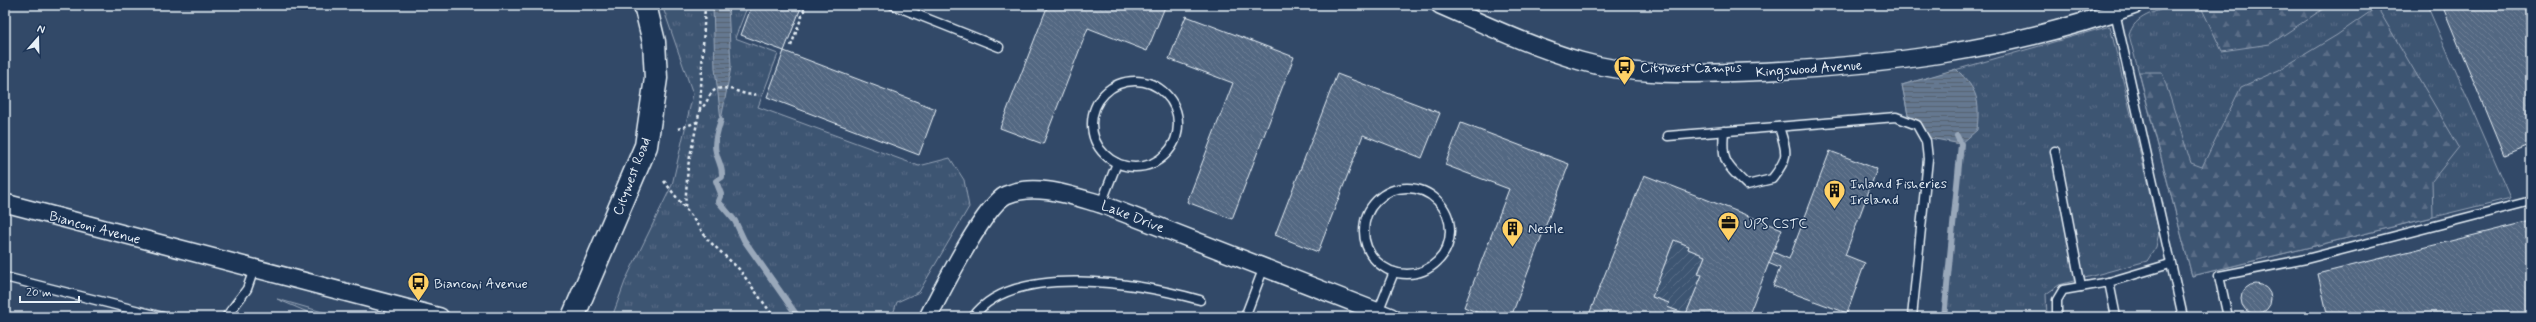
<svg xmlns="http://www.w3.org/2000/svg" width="2536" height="322" font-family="Mynerve,sans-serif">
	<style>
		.built { fill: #334a68 }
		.grass { fill: url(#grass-tufts); stroke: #93a2b5 }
		.forest { fill: url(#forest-firs); stroke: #93a2b5 }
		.garden { fill: url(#garden-furrows); stroke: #93a2b5 }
		.water { fill: url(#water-rules); stroke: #99a8ba }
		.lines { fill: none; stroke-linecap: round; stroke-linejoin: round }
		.stream { stroke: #99a8ba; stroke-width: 6 }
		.building { fill: url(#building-back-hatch); stroke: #e8f1f8; fill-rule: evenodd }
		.lane-casing { stroke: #e8f1f8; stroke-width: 11 }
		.street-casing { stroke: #e8f1f8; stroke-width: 20 }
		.secondary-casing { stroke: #e8f1f8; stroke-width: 25 }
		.path { stroke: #e8f1f8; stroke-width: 2.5; stroke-dasharray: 3 3; stroke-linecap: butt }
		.lane { stroke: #1d3557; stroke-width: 8 }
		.street { stroke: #1d3557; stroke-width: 17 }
		.secondary { stroke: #1d3557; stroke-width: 22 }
		.labels { text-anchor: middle; stroke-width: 3; stroke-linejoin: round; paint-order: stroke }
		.poi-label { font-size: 14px; fill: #e8f1f8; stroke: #1d3557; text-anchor: start }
		.street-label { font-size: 14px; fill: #e8f1f8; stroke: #1d3557 }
	</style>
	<defs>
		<pattern id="grass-tufts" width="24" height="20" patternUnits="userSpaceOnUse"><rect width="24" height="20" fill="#3e5472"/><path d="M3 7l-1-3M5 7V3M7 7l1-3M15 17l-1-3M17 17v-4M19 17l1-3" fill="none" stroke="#5a6d87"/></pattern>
		<pattern id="forest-firs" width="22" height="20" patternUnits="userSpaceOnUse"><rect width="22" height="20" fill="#3e5472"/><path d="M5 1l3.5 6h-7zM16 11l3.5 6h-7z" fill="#5a6d87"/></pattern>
		<pattern id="garden-furrows" width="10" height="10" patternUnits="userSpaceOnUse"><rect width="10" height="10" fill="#3e5472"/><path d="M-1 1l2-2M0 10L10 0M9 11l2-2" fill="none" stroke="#5a6d87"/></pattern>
		<pattern id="water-rules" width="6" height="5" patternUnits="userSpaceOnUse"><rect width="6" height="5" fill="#657890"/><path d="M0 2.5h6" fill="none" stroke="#576270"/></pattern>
		<pattern id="building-back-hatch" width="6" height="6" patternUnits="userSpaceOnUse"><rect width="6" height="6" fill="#536782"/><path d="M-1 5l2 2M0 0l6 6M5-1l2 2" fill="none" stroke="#6c7d94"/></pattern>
	</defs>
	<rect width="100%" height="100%" fill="#253d5d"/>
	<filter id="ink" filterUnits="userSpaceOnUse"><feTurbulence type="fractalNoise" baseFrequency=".025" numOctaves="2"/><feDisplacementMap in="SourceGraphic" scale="8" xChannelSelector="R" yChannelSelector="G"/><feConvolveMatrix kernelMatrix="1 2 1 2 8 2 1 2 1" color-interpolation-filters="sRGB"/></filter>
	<g filter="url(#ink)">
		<rect class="built" x="5" y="5" width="2526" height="312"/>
		<g class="grass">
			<polygon points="662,5 748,5 735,38 778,54 758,107 919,166 950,158 964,180 969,207 919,292 897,302 892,317 612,317 626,279 672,185 693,94"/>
			<path d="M 2173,5 L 2427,5 L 2511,198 L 2192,276 L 2129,35 C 2135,15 2154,13 2173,5 Z"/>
			<polygon points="2110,26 2159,232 2156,247 2147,261 2059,285 2046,294 2047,317 1944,317 1961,144 1930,137 1908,115 1902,85"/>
			<polygon points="277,299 340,317 319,317"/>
		</g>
		<g class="forest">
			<polygon points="2200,5 2329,5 2270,44 2222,51"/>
			<polygon points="2377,7 2459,147 2432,181 2433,217 2192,276 2139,72 2162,72 2191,163 2202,167 2241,87 2279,70 2337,35"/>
		</g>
		<polygon class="garden" points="1674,240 1689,246 1688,249 1705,256 1698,273 1702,275 1686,314 1667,307 1669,303 1652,297"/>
		<g class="water">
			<polygon points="713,5 728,5 731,67 721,120 715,68"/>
			<path d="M 1956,69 C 1978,90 1980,100 1977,130 L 1961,144 L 1930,138 L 1908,115 L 1902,85 Z"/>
		</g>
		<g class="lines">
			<g class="stream">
				<path d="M 721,120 C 718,129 713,143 716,152 C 718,162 723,166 722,177 L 716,181 L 721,194 L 718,201 L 735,221 L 744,240 L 798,317"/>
				<polyline points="1944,317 1961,144 1957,136"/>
			</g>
		</g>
		<g class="building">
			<polygon points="752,5 802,5 784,51 741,35"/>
			<polygon points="1048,5 1165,7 1147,51 1088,28 1043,144 1000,128"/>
			<polygon points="2442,5 2531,5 2531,144 2504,155"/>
			<polygon points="1186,16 1294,57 1232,219 1187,202 1233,83 1169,59"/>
			<polygon points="784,51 936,109 919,155 767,97"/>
			<polygon points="1337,74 1440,113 1422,158 1363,135 1318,252 1275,235"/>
			<polygon points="1461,123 1569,164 1511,317 1489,317 1464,307 1509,189 1445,165"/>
			<polygon points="1830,151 1877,169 1845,255 1865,263 1847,313 1773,286 1780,268 1768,263 1773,252 1789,259"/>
			<path d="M 1644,175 L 1782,229 L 1748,317 L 1588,317 ZM 1674,240 L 1689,246 L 1688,249 L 1705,256 L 1698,274 L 1702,275 L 1686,314 L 1667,307 L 1669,303 L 1652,297 Z"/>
			<polygon points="2531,221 2531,317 2328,317 2318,274"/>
			<circle cx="2256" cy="299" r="15"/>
		</g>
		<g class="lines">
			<defs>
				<g id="lane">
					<polyline points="893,5 999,47"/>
					<polyline points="2115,12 2183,317"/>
					<circle cx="1135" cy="124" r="43"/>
					<path d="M 1724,131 C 1721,161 1726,165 1747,185 L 1772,179 C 1790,156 1787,153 1779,127"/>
					<polyline points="1668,136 1896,117 1917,125 1926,141 1928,159 1912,317"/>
					<polyline points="2055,151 2081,287"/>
					<circle cx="1407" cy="231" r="43"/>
					<polyline points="1101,204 1117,163"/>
					<polyline points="5,277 163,317"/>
					<polyline points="2109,282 2116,317"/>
					<polyline points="1378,312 1394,272"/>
					<polyline points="226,317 247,289 254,269"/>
					<path d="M 973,317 C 1014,261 1142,284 1200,300"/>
					<polyline points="1245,317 1264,267"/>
					<polyline points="2057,317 2057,300 2063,290 2109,282 2170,264"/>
					<polyline points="2228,317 2219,276 2306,259 2531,201"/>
				</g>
				<g id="street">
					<path d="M 1440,5 C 1486,25 1532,47 1580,61 C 1635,77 1692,74 1748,72 C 1879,67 2012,50 2135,5"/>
					<polyline points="5,203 440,317"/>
					<path d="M 928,317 C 941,292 984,206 1006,195 C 1036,182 1072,196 1101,204 L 1391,317"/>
				</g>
				<polyline id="secondary" points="573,317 646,146 656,78 654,42 645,5"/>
			</defs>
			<use href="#lane" class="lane-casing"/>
			<use href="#street" class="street-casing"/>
			<use href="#secondary" class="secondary-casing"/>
			<g class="path">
				<path d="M 705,5 L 700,109 C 708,104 708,94 715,90 C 728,83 744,98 757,94"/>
				<polyline points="791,46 806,5"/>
				<polyline points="700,109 688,166 685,207 708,240 739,269 774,317"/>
				<polyline points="678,129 697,122"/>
				<polyline points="664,181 684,207"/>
			</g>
			<use href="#lane" class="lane"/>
			<use href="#street" class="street"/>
			<use href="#secondary" class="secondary"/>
		</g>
	</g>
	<defs>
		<symbol id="bus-pin" viewBox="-11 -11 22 30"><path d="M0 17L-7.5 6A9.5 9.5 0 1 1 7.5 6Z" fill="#ffd166" stroke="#1d3557"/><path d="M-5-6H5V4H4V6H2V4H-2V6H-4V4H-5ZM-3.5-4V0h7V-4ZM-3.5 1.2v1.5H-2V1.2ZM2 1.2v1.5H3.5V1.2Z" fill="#111"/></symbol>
		<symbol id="building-pin" viewBox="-11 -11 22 30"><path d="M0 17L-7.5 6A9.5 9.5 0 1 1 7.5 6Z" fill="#ffd166" stroke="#1d3557"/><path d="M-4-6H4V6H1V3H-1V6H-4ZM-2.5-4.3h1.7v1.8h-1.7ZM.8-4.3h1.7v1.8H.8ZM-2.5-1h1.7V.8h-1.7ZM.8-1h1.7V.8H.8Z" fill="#111"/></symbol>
		<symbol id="office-pin" viewBox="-11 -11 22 30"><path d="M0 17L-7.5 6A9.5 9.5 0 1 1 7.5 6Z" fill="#ffd166" stroke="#1d3557"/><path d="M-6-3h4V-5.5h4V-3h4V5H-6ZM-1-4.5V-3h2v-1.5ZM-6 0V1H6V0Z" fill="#111"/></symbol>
	</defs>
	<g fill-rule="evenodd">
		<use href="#bus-pin" x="1612" y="54" width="25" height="34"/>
		<use href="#building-pin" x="1822" y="178" width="25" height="34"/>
		<use href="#office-pin" x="1716" y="210" width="25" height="34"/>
		<use href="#building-pin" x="1500" y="216" width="25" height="34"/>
		<use href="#bus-pin" x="406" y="270" width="25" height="34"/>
	</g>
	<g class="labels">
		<g class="poi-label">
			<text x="1640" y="72">Citywest Campus</text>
			<text x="1850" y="188">Inland Fisheries<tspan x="1850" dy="16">Ireland</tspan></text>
			<text x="1744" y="228">UPS CSTC</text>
			<text x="1528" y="233">Nestle</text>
			<text x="434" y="288">Bianconi Avenue</text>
		</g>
		<g class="street-label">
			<text transform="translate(1809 68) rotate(-4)" y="5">Kingswood Avenue</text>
			<text transform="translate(631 176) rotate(-69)" y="5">Citywest Road</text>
			<text transform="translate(1133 216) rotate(21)" y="5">Lake Drive</text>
			<text transform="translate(95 227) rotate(15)" y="5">Bianconi Avenue</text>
		</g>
	</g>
	<rect width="2536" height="322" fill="none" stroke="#1d3557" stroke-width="20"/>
	<rect x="10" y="10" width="2516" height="302" fill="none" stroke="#e8f1f8" stroke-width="1.5" filter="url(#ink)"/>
	<g transform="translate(38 38) rotate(20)" stroke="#1d3557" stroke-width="3" paint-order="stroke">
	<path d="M0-3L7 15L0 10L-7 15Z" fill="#e8f1f8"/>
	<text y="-6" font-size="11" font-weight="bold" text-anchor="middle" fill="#e8f1f8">N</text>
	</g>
	<path d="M20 296v6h59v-6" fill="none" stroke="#e8f1f8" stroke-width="2"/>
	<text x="26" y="296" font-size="12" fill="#e8f1f8" stroke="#1d3557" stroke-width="3" paint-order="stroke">20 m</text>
</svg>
